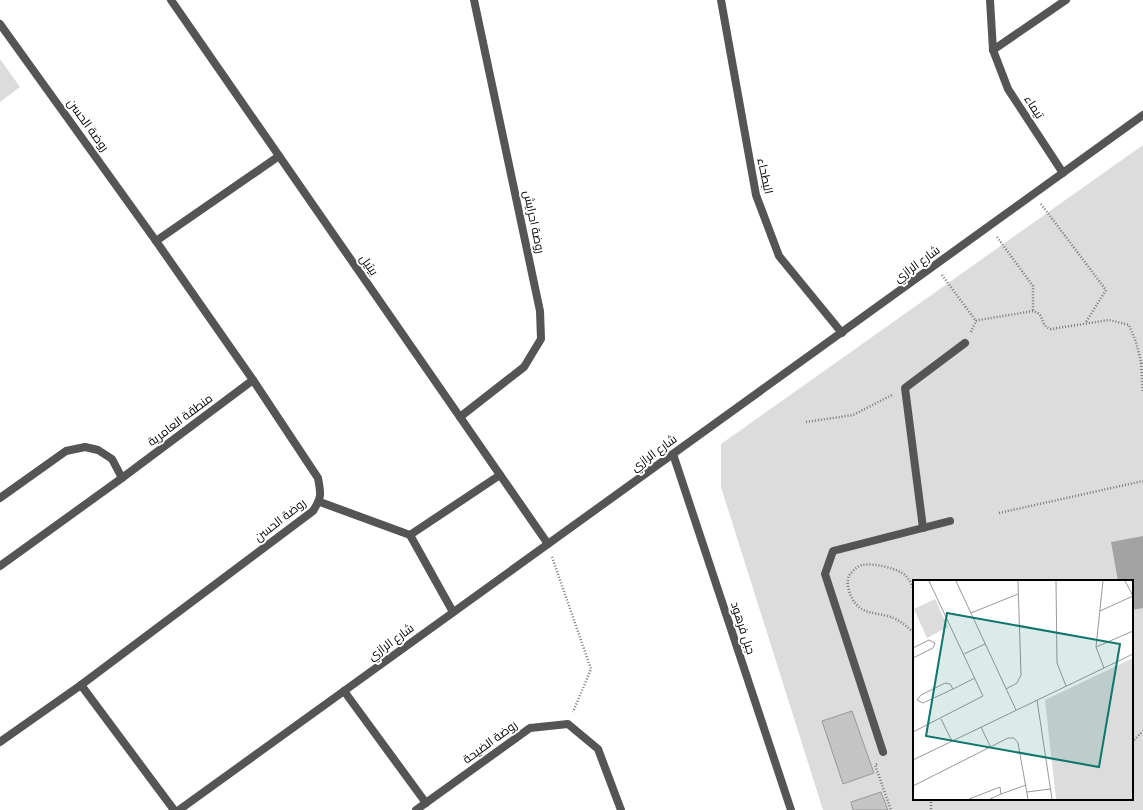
<svg xmlns="http://www.w3.org/2000/svg" width="1143" height="810" font-family="Ubuntu,Cairo,sans-serif">
	<style>
		.green { fill: #dcdcdc; fill-rule: evenodd }
		.water { fill: #a3a3a3 }
		.building { fill: #c4c4c4; stroke: #999 }
		.lines { fill: none; stroke-linecap: round; stroke-linejoin: round }
		.path { stroke: #777; stroke-width: 2.5; stroke-dasharray: 1 2; stroke-linecap: butt }
		.service { stroke: #555; stroke-width: 8 }
		.minor { stroke: #555; stroke-width: 8 }
		.tertiary { stroke: #555; stroke-width: 8 }
		.labels { text-anchor: middle; stroke-width: 4; stroke-linejoin: round; paint-order: stroke }
		.street-label { font-size: 12px; fill: #000; stroke: #fff }
		.inset-road { fill: none; stroke: #999; stroke-width: 1 }
		.view { fill: #0f766e; fill-opacity: 0.15; stroke: #0f766e; stroke-width: 2 }
		.inset-edge { fill: none; stroke: #000; stroke-width: 2 }
	</style>
	<rect width="100%" height="100%" fill="#fff"/>
	<g class="green">
		<polygon points="0,59 20,87 0,102"/>
		<path d="M 1143,145 L 1143,810 L 823,810 L 721,487 L 721,444 ZM 914,581 L 1132,581 L 1132,799 L 914,799 Z"/>
	</g>
	<polygon class="water" points="1143,536 1143,608 1132,610 1132,581 1118,581 1111,542"/>
	<g class="building">
		<polygon points="852,711 874,773 843,784 822,721"/>
		<polygon points="881,792 888,810 853,810 851,802"/>
	</g>
	<g class="lines">
		<g class="path">
			<polyline points="1041,204 1106,290 1086,322"/>
			<polyline points="997,237 1033,286 1033,311"/>
			<polyline points="942,275 976,321"/>
			<path d="M 971,332 L 976,321 L 979,320 L 1033,311 C 1047,315 1038,325 1051,329 L 1109,320 L 1129,325 L 1136,342 L 1141,362 L 1143,365"/>
			<polyline points="1141,363 1143,392"/>
			<polyline points="806,422 853,415 892,395"/>
			<polyline points="999,513 1143,481"/>
			<polyline points="552,557 591,669 573,712"/>
			<path d="M 914,590 C 912,586 910,580 906,576 C 898,568 874,563 862,565 C 858,566 855,569 852,572 C 850,574 848,576 848,580 C 847,585 849,593 852,598 C 860,615 876,612 891,617 C 898,619 909,628 914,633"/>
			<polyline points="1132,742 1143,731"/>
			<polyline points="877,764 875,765 891,810"/>
			<polyline points="931,799 931,810"/>
		</g>
		<g class="service">
			<polyline points="320,502 410,535 453,612"/>
			<polyline points="923,528 905,388 965,343"/>
			<polyline points="410,535 500,475"/>
			<polyline points="883,752 825,574 833,551 950,521"/>
		</g>
		<g class="minor">
			<polyline points="171,0 548,544"/>
			<polyline points="721,0 756,195 779,256 842,333"/>
			<polyline points="990,0 993,50 1008,89 1063,173"/>
			<path d="M 0,24 L 156,241 L 253,380 L 318,478 C 321,494 322,497 313,511 L 81,685 L 0,742"/>
			<polyline points="993,50 1066,0"/>
			<polyline points="156,241 279,156"/>
			<polyline points="460,417 524,367 541,339 540,311 474,0"/>
			<polyline points="673,454 791,810"/>
			<polyline points="0,498 66,451 85,447 98,450 112,459 122,478"/>
			<polyline points="0,566 122,478 253,380"/>
			<polyline points="81,685 174,810"/>
			<polyline points="344,691 426,803"/>
			<polyline points="416,810 530,728 568,724 598,749 621,810"/>
		</g>
		<polyline class="tertiary" points="179,810 1143,115"/>
	</g>
	<g class="labels">
		<g class="street-label">
			<text transform="translate(1034 107) rotate(57)" y="4">تيماء</text>
			<text transform="translate(88 125) rotate(54)" y="4">روضة الحسن</text>
			<text transform="translate(765 176) rotate(78)" y="4">البطحاء</text>
			<text transform="translate(534 222) rotate(78)" y="4">روضة احرايش</text>
			<text transform="translate(917 264) rotate(-36)" y="4">شارع الرازي</text>
			<text transform="translate(369 265) rotate(55)" y="4">بيتيل</text>
			<text transform="translate(180 420) rotate(-37)" y="4">منطقة العامرية</text>
			<text transform="translate(654 453) rotate(-36)" y="4">شارع الرازي</text>
			<text transform="translate(280 520) rotate(-38)" y="4">روضة الحسن</text>
			<text transform="translate(743 628) rotate(72)" y="4">جبل فرهود</text>
			<text transform="translate(391 642) rotate(-36)" y="4">شارع الرازي</text>
			<text transform="translate(490 742) rotate(-36)" y="4">روضة الضيحة</text>
		</g>
	</g>
	<g transform="translate(913 580)">
		<rect width="220" height="220" fill="#fff"/>
		<path d="M 22,19 L 35,47 L 14,58 L 1,29 ZM 220,78 L 220,219 L 143,219 L 132,120 Z" fill="#dcdcdc"/>
		<path class="inset-road" d="M 43,1 L 103,130M 143,1 L 144,83 L 153,106M 190,1 L 183,67 L 191,88M 212,1 L 220,16M 187,31 L 220,16M 58,33 L 105,14M 183,67 L 220,51M 0,68 L 16,60 L 22,63 L 20,68 L 0,78M 51,74 L 72,64M 40,109 L 37,104 L 32,103 L 8,115 L 4,120 L 10,123 L 40,109 L 62,98M 93,109 L 104,103 L 108,95 L 105,1M 124,120 L 139,219M 28,139 L 39,161M 68,147 L 77,166M 0,152 L 70,116 L 16,1M 0,180 L 220,74M 0,206 L 95,158 L 101,158 L 105,163 L 115,219M 114,212 L 137,209M 88,214 L 113,205M 56,219 L 87,207 L 88,214 L 77,219"/>
		<path class="view" d="M 34,33 L 207,64 L 186,187 L 13,156 Z"/>
		<rect width="220" height="220" class="inset-edge"/>
	</g>
</svg>
